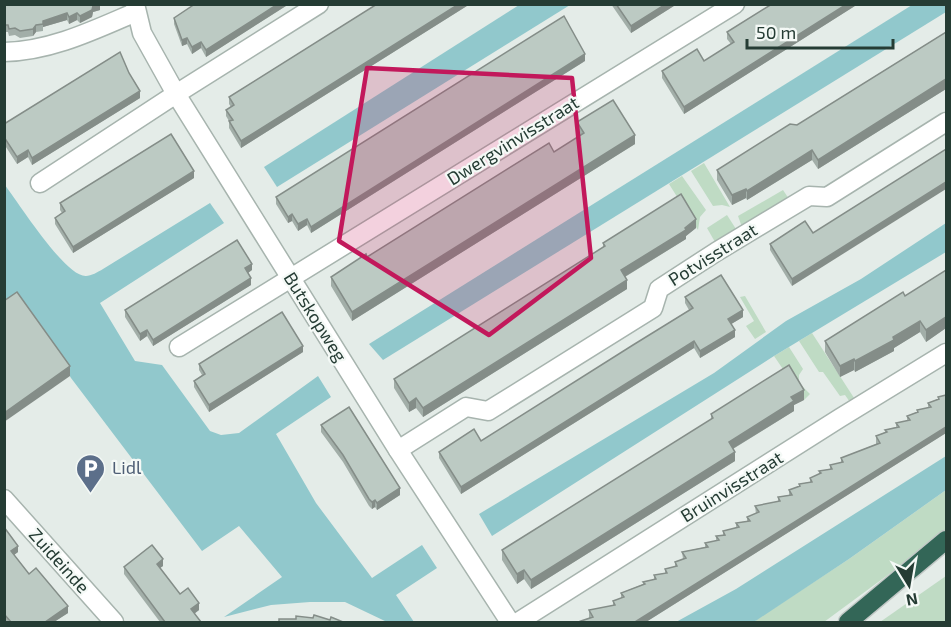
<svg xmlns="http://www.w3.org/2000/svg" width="951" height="627" font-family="'Exo 2',sans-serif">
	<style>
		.green { fill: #bfdbc4 }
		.water { fill: #91c8cc }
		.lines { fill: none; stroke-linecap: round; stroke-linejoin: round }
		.minor-casing { stroke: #a7b4ae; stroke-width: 21 }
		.highway-casing { stroke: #c2c8c6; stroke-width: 21 }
		.minor { stroke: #fff; stroke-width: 18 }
		.highway { stroke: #336657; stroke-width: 18 }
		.wall { fill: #a2aea8 }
		.shaded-wall { fill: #848d88 }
		.building { fill: #bccac3; stroke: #848d88; stroke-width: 1.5 }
		.marked { fill: #c2185b; fill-opacity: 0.2; stroke: #c2185b; stroke-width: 4.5; stroke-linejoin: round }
		.labels { text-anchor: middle; stroke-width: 4.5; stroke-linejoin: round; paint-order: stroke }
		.street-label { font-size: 18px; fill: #253c34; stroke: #f4f9f6 }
		.service-label { font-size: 18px; fill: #4e5e75; stroke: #f4f9f6; text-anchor: start }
	</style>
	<rect width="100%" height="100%" fill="#e4ece8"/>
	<g class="green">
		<polygon points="704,163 730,207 722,205 713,206 691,171"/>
		<polygon points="682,176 706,210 700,217 698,230 669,184"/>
		<polygon points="783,190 791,202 743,230 738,216"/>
		<polygon points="727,215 736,229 715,242 707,228"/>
		<polygon points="745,296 766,332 755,339 746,326 754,321 740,297"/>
		<polygon points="812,333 856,401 852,405 845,395 840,396 823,372 819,372 799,341"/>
		<polygon points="789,347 803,369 799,375 799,383 810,394 804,400 774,356"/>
		<polygon points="946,490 946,532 824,622 753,622 849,559"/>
		<polygon points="946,576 946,622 880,622"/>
	</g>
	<g class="water">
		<polygon points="519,5 570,5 277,187 264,167"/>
		<polygon points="912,5 946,5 946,12 383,360 369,344"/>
		<path d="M 4,184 C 19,203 65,277 86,276 C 91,276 98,272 103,269 L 210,203 L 224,223 L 100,303 L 135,361 L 162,365 L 210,431 L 221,435 L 239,433 L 318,376 L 331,397 L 276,434 L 316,503 L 372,578 L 422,545 L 437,568 L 396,595 L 414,622 L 387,622 L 345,602 L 310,602 L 271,605 L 224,617 L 282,577 L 239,526 L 202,551 L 71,378 L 56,352 L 5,305 Z"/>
		<polygon points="946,223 946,252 774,356 492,536 479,514 714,373 786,321 861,279"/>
		<polygon points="946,456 946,490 849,559 757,620 753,622 676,622 736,589"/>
	</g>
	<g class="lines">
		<defs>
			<g id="minor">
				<polyline points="135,4 142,33 176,94 398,450 510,622"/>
				<path d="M 4,52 C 51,51 94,30 136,12"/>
				<polyline points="40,183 176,94 319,4"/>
				<polyline points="179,347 735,4"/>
				<polyline points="398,450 466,407 488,411 653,308 659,289 716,252 809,196 827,197 946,122"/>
				<polyline points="4,499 114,622"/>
				<polyline points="518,622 840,418 946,353"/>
			</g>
			<polyline id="highway" points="848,622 946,540"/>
		</defs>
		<use href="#minor" class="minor-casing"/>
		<use href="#highway" class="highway-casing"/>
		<use href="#minor" class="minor"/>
		<use href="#highway" class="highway"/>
	</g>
	<g class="wall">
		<polygon points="4,4 100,5 100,10 93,12 92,17 80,23 77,20 69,24 67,20 43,27 43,31 36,32 33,36 20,38 15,35 9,36 8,32 4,32"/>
		<polygon points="289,4 206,57 201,48 192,54 187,44 182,46 174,24 174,18"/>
		<polygon points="377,4 470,4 241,148 229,128 229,121 226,116 226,110 231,107 229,104 229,97"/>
		<polygon points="611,4 677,4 631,33"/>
		<polygon points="772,4 858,4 684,114 662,78 662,71 704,61 731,44 727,39 727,32"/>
		<polygon points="946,32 946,89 818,169 812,160 747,200 746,198 732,205 717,180 717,170 797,125"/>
		<polygon points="585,61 311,233 307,225 298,231 292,221 288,223 276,204 276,197"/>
		<polygon points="129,73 140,98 32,165 28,157 17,164 4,144 4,124"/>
		<polygon points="577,122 635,144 352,321 331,286 331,277 554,152 580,136 577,131"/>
		<polygon points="194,178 73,253 55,224 55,218 62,213 60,210 60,203"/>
		<polygon points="805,221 792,286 770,250 770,244"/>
		<polygon points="696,228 686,236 686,239 625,277 627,289 423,417 416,408 409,412 394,388 394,379 603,248 603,243"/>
		<polygon points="252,270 248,273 251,285 153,346 147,336 140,341 125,317 125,310"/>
		<polygon points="946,270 946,328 926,342 920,332 894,348 894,351 855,372 854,370 840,377 825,352 825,341 905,296"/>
		<polygon points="685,297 743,317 731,324 735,337 700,358 694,348 461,494 439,458 439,452 481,441 689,310 685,303"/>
		<polygon points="303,352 209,412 194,387 194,381 202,375 199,370 199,364"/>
		<polygon points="946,395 946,433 646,622 581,622 581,621 589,618 589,610 613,606 613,601 621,598 621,593 643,584 643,582 654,580 654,575 665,573 665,569 675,567 675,562 683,559 682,552 705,547 705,543 716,541 716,536 723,535 723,531 736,528 736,523 747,521 747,517 756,514 755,506 778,502 778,497 789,495 789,490 799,487 799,484 810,482 810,478 819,474 819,471 830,469 830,465 841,463 841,458 876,444 876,436 885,432 885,430 896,427 896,423 907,421 907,416 917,412 917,410 928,408 928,403 938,399 938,397"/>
		<polygon points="804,400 794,405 794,411 733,449 735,461 531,589 524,579 517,584 502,560 502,550 711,420 711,414"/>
		<polygon points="321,425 400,495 377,510 375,507 372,509 369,506 343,462 321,432"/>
		<polygon points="4,527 18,552 14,555 29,574 68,613 54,622 6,622 4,621"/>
		<polygon points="163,566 160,568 180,594 199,610 194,614 201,622 160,622 124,574 124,567"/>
	</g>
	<g class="shaded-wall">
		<polygon points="96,4 101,4 100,5 100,10 93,12 92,17 80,23 80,16"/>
		<polygon points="278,4 289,4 206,57 206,50"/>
		<polygon points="459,4 470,4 241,148 241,141"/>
		<polygon points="666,4 677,4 631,33 631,26"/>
		<polygon points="847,4 858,4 684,114 684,107"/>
		<polygon points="67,13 67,20 43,27 43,21"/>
		<polygon points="77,13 77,20 69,24 69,17"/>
		<polygon points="36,25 36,32 33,36 33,29"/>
		<polygon points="187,38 187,44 182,46 182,40"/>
		<polygon points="201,42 201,48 192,54 192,47"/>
		<polygon points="585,54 585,61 311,233 311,227"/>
		<polygon points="946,79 946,89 818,169 818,160"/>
		<polygon points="140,91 140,98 32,165 32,158"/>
		<polygon points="635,135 635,144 352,321 352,312"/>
		<polygon points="28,150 28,157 17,164 17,157"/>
		<polygon points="812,150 812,160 747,200 747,191"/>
		<polygon points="194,171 194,178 73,253 73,247"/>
		<polygon points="946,182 946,189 792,286 792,279"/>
		<polygon points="746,189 746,198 732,205 732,195"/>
		<polygon points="292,214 292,221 288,223 288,217"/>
		<polygon points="307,219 307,225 298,231 298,224"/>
		<polygon points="696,219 696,228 686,236 686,239 621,279 621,270 685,228"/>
		<polygon points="252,264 252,270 245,275 245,268"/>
		<polygon points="251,278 251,285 153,346 153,340"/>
		<polygon points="627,280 627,289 423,417 423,408"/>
		<polygon points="743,310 743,317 728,326 728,319"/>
		<polygon points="946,317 946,328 926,342 926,330"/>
		<polygon points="920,321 920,332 894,348 894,351 855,372 855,361"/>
		<polygon points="147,330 147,336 140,341 140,334"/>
		<polygon points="735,330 735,337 700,358 700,351"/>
		<polygon points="694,341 694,348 461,494 461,487"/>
		<polygon points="303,346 303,352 209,412 209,405"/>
		<polygon points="854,359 854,370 840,377 840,366"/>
		<polygon points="70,366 70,376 4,422 4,413"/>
		<polygon points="804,390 804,400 794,405 794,411 729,451 729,442 791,397"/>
		<polygon points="416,398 416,408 409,412 409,403"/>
		<polygon points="946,427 946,433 646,622 635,622"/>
		<polygon points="735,452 735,461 531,589 531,580"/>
		<polygon points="400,488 400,495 377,510 377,503"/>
		<polygon points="375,500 375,507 372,509 372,502"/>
		<polygon points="18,546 18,552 11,557 11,551"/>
		<polygon points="163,559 163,566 157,570 157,564"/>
		<polygon points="524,570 524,579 517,584 517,574"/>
		<polygon points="199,603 199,610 191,616 191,609"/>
		<polygon points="68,606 68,613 54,622 45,622"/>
	</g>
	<g class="building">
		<polygon points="4,4 96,4 93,6 92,10 80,16 77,13 69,17 67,13 43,21 43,24 36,25 33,29 20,31 15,28 9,29 8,25 4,25"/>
		<polygon points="195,4 278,4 206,50 201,42 192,47 187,38 182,40 174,18"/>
		<polygon points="377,4 459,4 241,141 229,121 233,120 226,110 234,105 229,97"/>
		<polygon points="616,4 666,4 631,26"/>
		<polygon points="772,4 847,4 684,107 662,71 697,49 704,61 734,42 727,32"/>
		<polygon points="564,16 585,54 311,227 307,219 298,224 292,214 288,217 276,197"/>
		<polygon points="946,32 946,79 818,160 812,150 747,191 746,189 732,195 717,170 790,124 797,125"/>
		<polygon points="120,52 129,73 140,91 32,158 28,150 17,157 4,137 4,124"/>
		<polygon points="613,100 635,135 352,312 331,277 366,254 367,257 549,143 554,152 584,133 577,122"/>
		<polygon points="171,134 194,171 73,247 55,218 65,211 60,203"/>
		<polygon points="946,149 946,182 792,279 770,244 805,221 813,233"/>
		<polygon points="681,194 696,219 685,228 686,230 621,270 627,280 423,408 416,398 409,403 394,379 605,246 603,243"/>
		<polygon points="237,240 252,264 245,268 251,278 153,340 147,330 140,334 125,310"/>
		<polygon points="946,270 946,317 926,330 920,321 893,337 894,340 855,361 854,359 840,366 825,341 903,292 905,296"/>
		<polygon points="721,275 743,310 728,319 735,330 700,351 694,341 461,487 439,452 474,429 481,441 633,345 693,308 685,297"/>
		<polygon points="17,292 70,366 4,413 4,301"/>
		<polygon points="282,312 303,346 209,405 194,381 205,374 199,364"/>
		<polygon points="789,365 804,390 791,397 794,401 729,442 735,452 531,580 524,570 517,574 502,550 713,418 711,414"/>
		<polygon points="946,395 946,427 635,622 583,622 581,621 593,617 589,610 615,605 613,601 624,597 621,593 645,584 643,582 656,579 654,575 667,573 665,569 677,566 675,562 686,558 682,552 708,547 705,543 719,540 716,536 725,535 723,531 739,527 736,523 750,521 747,517 759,512 755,506 780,501 778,497 792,495 789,490 800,486 799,484 812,482 810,478 821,473 819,471 832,469 830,465 843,462 841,458 880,443 876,436 887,432 885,430 899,427 896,423 910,420 907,416 918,412 917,410 931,407 928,403 939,399 938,397"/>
		<polygon points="349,407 400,488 377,503 375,500 372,502 369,499 343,455 321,425"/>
		<polygon points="4,527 18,546 11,551 29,574 36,568 68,606 45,622 11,622 4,614"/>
		<polygon points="152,545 163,559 157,564 180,594 188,588 199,603 191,609 201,622 165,622 124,567"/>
		<polygon points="314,615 330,620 331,617 343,622 273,622 279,622 279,619 296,619 296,616 313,618"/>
	</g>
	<path class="marked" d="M 367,68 L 572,78 L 591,258 L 489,335 L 339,241 Z"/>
	<defs>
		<symbol id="parking-pin" viewBox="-11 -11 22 30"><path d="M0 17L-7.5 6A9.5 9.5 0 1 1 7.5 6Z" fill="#5c6f8a" stroke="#f4f9f6"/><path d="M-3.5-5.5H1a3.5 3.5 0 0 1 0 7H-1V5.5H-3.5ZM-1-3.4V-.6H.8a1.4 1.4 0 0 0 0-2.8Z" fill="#fff"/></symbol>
	</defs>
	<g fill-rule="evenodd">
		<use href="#parking-pin" x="74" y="452" width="33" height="45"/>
	</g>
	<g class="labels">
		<g class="street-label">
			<text transform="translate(513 141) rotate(-32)" y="6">Dwergvinvisstraat</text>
			<text transform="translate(713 255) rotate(-32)" y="6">Potvisstraat</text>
			<text transform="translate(315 317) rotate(58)" y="6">Butskopweg</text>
			<text transform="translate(732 487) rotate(-32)" y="6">Bruinvisstraat</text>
			<text transform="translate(59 561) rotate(48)" y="6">Zuideinde</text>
		</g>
		<g class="service-label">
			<text x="112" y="474">Lidl</text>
		</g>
	</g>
	<rect width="951" height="627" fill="none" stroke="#253c34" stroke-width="12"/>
	<g transform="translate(909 585) rotate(169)" stroke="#f4f9f6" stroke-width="4.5" paint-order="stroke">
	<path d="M0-4.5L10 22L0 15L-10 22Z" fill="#253c34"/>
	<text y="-9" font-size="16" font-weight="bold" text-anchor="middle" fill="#253c34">N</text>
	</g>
	<path d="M747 39v9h146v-9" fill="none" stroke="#253c34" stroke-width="3"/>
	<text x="756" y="39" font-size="18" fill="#253c34" stroke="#f4f9f6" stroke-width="4.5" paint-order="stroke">50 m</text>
</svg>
